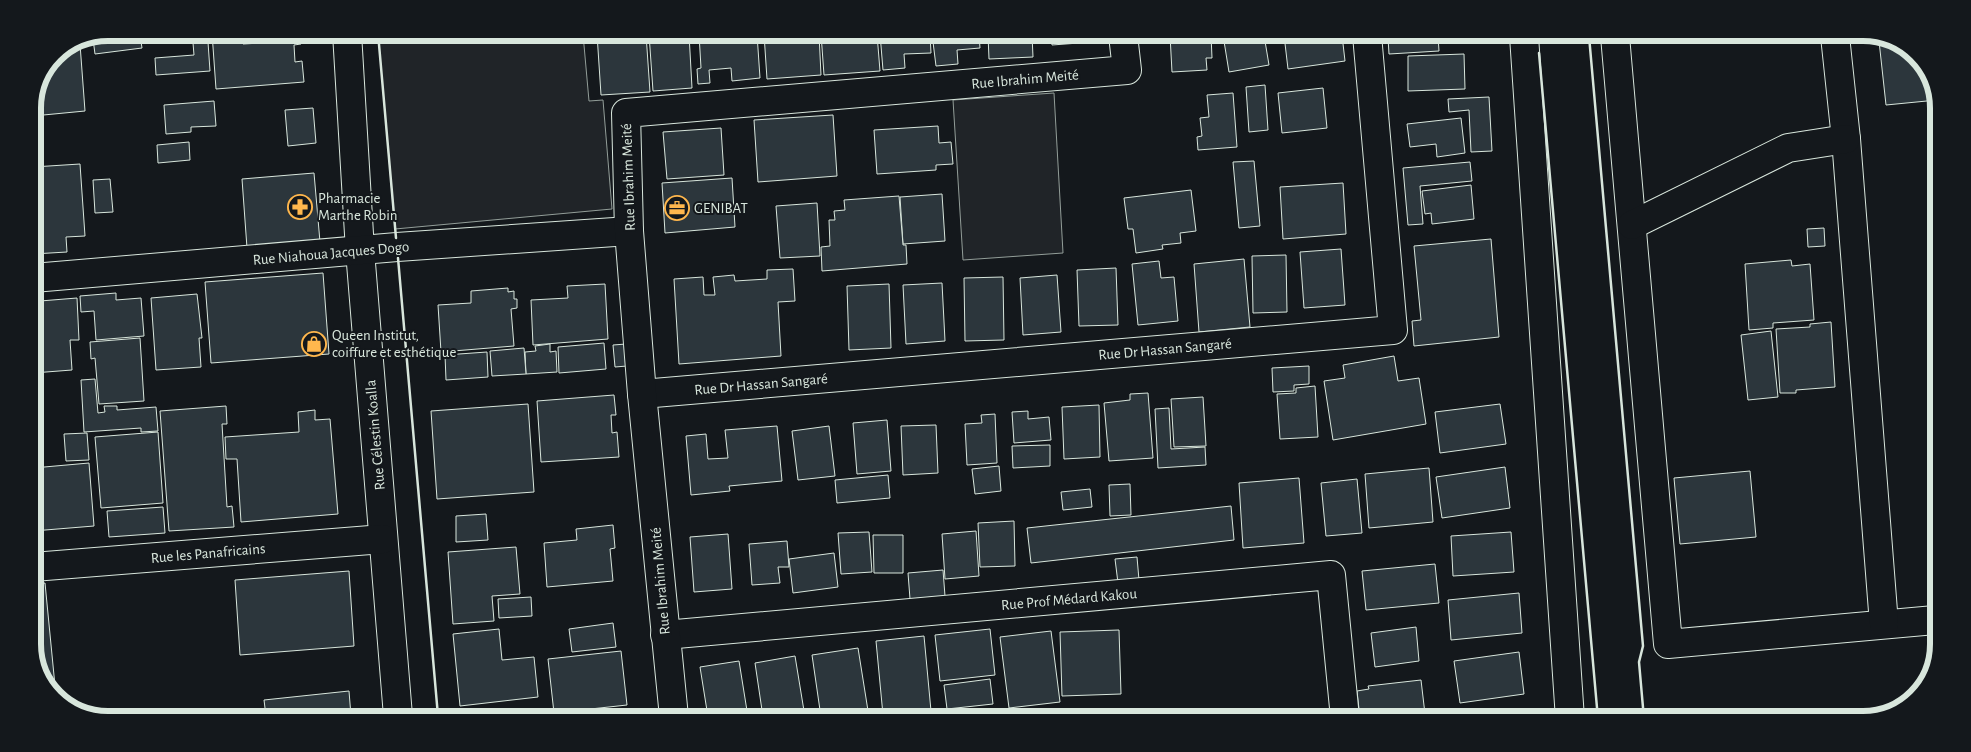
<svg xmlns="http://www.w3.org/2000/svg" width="1971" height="752" font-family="'Alegreya Sans',sans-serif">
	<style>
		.green { fill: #202428; stroke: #939e99 }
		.building { fill: #2c363c; stroke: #d8e6dc }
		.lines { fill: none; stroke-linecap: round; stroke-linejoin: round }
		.minor-casing { stroke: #d8e6dc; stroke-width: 30 }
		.minor { stroke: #14181c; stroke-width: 28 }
		.wall { stroke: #d8e6dc; stroke-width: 2.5 }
		.labels { text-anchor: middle; stroke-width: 4; stroke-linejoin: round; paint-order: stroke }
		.street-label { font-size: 15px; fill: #d8e6dc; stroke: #14181c }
		.poi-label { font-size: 15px; fill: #d8e6dc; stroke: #14181c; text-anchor: start }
		.rim { fill: none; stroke: #d8e6dc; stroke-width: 6 }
	</style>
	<rect width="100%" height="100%" fill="#14181c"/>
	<g class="green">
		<polygon points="378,33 583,34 589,101 603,100 612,209 395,229"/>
		<polygon points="1054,93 1063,253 963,260 953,100"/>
	</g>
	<g class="building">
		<polygon points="108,33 146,33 147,35 140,35 142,48 95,54 93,39"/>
		<polygon points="212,33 242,33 243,44 261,43 261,33 300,33 301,44 294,45 295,62 302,61 304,82 216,89"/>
		<polygon points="597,34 646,34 650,92 601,95"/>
		<polygon points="649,34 689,34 692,88 653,91"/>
		<polygon points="699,34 757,34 760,78 732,81 731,68 709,70 710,83 698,84 697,69 701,68"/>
		<polygon points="764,34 819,34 821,75 767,79"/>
		<polygon points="821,34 877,34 880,71 824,75"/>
		<polygon points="880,34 930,34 931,53 904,54 905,68 883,70"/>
		<polygon points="932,34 979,35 980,48 957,50 958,64 936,66"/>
		<polygon points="988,35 1032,35 1033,57 989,59"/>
		<polygon points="1051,35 1106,35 1106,41 1052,45"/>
		<polygon points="1170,35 1211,35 1212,58 1206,58 1207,70 1172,72"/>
		<polygon points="1223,35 1264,35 1269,65 1229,72"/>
		<polygon points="1284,35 1342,35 1345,61 1288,69"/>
		<polygon points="1380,35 1444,36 1438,36 1439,51 1389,54 1388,38 1380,39"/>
		<polygon points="1892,40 1923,62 1937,100 1886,105 1879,41"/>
		<polygon points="208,42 210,71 156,75 155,58 194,55 193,43"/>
		<polygon points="80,44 85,111 33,116 33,104 55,54"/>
		<polygon points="1464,54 1465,89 1408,91 1408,56"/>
		<polygon points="1265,85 1268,130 1249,132 1246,87"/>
		<polygon points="1323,88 1327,128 1282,133 1278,93"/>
		<polygon points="1233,93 1237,147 1198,150 1197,137 1202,136 1200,118 1209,117 1207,95"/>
		<polygon points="1489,97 1492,151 1471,152 1469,110 1449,112 1448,99"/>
		<polygon points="214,101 216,126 191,127 191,132 166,134 164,105"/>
		<polygon points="313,108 316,143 288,146 285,110"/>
		<polygon points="833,115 837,176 758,182 754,120"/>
		<polygon points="1461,118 1465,153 1437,157 1436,144 1410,147 1407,124"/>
		<polygon points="938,126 939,143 951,142 953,164 936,165 936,170 877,174 874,130"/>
		<polygon points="721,128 724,175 667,179 663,132"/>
		<polygon points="189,142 190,160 158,163 157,145"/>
		<polygon points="1254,161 1260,226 1239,228 1233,162"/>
		<polygon points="1470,162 1472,181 1420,186 1423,224 1408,225 1403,168"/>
		<polygon points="80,164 85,236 66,237 67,252 33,254 33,167"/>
		<polygon points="314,173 320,242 247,248 242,179"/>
		<polygon points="732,178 735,227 665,233 662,183"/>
		<polygon points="110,179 113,212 95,213 93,180"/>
		<polygon points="1343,183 1346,234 1283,239 1280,187"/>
		<polygon points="1471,185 1474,219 1432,224 1431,213 1425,214 1422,191"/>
		<polygon points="1191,190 1196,231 1180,233 1181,243 1162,245 1163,249 1136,253 1133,229 1128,229 1124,198"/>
		<polygon points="942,194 945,241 903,244 900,197"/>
		<polygon points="899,196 903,245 906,245 907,264 822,271 821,247 830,246 829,220 835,220 834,211 845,210 844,200"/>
		<polygon points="817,203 820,256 780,258 776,206"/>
		<polygon points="1824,228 1825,246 1808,247 1807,229"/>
		<polygon points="1491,239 1499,337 1414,346 1412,321 1421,320 1414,246"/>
		<polygon points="1341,249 1345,305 1304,308 1300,252"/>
		<polygon points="1286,255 1287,312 1253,313 1252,256"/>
		<polygon points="1244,259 1250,327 1199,332 1194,264"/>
		<polygon points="1791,260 1792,266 1810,264 1814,320 1773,323 1773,328 1749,330 1745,264"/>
		<polygon points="1159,261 1161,278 1174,277 1178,321 1138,325 1132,264"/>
		<polygon points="1116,268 1118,325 1079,326 1077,270"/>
		<polygon points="793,269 795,301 778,302 781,356 679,364 674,279 703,277 704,295 715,295 713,277 734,275 735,281 767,279 767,270"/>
		<polygon points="323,273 329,354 211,363 205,282"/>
		<polygon points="1057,275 1061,332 1023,335 1020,278"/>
		<polygon points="1003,277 1004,340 965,341 964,278"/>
		<polygon points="942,283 945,341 906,344 903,285"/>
		<polygon points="605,284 608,339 533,345 531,300 568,298 567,286"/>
		<polygon points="889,284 891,348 849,350 847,286"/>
		<polygon points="508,288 508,292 514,291 514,299 517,299 517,308 511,309 514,346 441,352 438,305 471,303 471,291"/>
		<polygon points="116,293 116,300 141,298 144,336 96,340 94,311 81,312 80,296"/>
		<polygon points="197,294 202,338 199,338 201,367 156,370 151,298"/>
		<polygon points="77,298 79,340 70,340 72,370 33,373 33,309 41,309 40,301"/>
		<polygon points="1831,322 1835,387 1796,390 1796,393 1780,393 1776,329 1810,327 1810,324"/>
		<polygon points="1771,331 1778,397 1748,400 1741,335"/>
		<polygon points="140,338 144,401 99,404 95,358 91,359 90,342"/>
		<polygon points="604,343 606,369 559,373 558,347"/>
		<polygon points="550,344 550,352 556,351 557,372 526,374 525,352 536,351 535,346"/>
		<polygon points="626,344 627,366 615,367 613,345"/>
		<polygon points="524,348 526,374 492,376 490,351"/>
		<polygon points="487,352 488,377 446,380 445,355"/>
		<polygon points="1394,356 1398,381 1419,378 1426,424 1333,440 1324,381 1345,378 1343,365"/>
		<polygon points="1309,366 1309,384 1294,385 1294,391 1273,392 1272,368"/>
		<polygon points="95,379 98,413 105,412 104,406 117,406 117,410 156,407 158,431 141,432 141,428 84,432 81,380"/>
		<polygon points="1315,386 1318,437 1280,439 1277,394 1296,393 1296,388"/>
		<polygon points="1148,393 1153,458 1109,461 1104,403 1130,400 1130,394"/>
		<polygon points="614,395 616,415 611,415 612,433 617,432 619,457 541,462 537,401"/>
		<polygon points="1203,397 1206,446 1174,447 1171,399"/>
		<polygon points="528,404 534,492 437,499 431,411"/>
		<polygon points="1500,404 1506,444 1440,453 1435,412"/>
		<polygon points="1099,405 1100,457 1064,459 1062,407"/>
		<polygon points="226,406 227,424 222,424 227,507 232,506 234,527 169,531 160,411"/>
		<polygon points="1169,408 1171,449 1205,447 1206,465 1158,468 1155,409"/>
		<polygon points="315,410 315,420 330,419 338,514 241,522 237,459 226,459 225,437 299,432 298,412"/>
		<polygon points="1028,411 1028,419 1049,417 1051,440 1014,443 1012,412"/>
		<polygon points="995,414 997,463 967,465 965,424 982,423 981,415"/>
		<polygon points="887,420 891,471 857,474 853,423"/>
		<polygon points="936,425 938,473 903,475 901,426"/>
		<polygon points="777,426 782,481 729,486 730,491 691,495 686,436 706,434 708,459 728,458 725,430"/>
		<polygon points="829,426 835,476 798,480 792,431"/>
		<polygon points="158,432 163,503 101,508 95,437"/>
		<polygon points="87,433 89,460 66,461 64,434"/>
		<polygon points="1050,445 1050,466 1013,468 1012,446"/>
		<polygon points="89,463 94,526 33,531 33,468"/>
		<polygon points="999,466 1001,491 975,494 972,469"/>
		<polygon points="1505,467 1510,508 1442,518 1436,477"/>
		<polygon points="1429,468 1433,522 1369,528 1365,474"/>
		<polygon points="1750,471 1756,537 1680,544 1674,478"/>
		<polygon points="888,475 890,498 837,503 835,480"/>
		<polygon points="1299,478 1304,543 1243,548 1239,483"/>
		<polygon points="1357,479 1362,533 1326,536 1321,483"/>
		<polygon points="1130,484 1131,515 1110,516 1109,485"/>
		<polygon points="1090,489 1092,507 1063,510 1061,492"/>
		<polygon points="1231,506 1234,540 1031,563 1027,528"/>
		<polygon points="163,507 165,533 109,537 107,511"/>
		<polygon points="486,514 488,540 456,542 456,516"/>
		<polygon points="1014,521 1015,566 980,567 978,523"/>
		<polygon points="613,525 615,548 610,549 613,581 547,587 544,543 577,540 576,529"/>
		<polygon points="976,531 979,576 945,579 942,534"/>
		<polygon points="869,532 872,572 841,574 838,533"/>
		<polygon points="1511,532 1514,572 1453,576 1451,536"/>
		<polygon points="728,534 732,589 694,592 690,537"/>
		<polygon points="873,535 903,535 903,573 874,573"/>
		<polygon points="787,541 789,567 778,567 780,583 752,585 749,544"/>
		<polygon points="516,547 520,594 492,596 494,621 453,624 448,552"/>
		<polygon points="834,553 838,587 793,593 789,559"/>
		<polygon points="1137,557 1139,580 1118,583 1115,559"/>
		<polygon points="1435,564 1439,603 1366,610 1362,571"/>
		<polygon points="943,570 945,596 910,599 908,573"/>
		<polygon points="349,571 354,646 240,655 235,580"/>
		<polygon points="45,583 56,696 48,690 33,649 33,584"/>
		<polygon points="1519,593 1522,633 1451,640 1448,600"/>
		<polygon points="531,597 532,616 499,618 498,599"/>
		<polygon points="613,623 616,647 572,652 569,629"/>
		<polygon points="1416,627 1419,661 1375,667 1371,633"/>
		<polygon points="499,629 502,660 534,657 538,697 460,706 453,634"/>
		<polygon points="990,629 995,675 940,681 935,635"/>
		<polygon points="1119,630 1121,694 1062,696 1060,632"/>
		<polygon points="1051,631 1060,702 1009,708 1000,637"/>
		<polygon points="924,636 931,711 883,715 876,641"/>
		<polygon points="858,648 869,717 821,717 812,655"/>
		<polygon points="621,651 627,705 554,713 548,659"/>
		<polygon points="1519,652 1524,694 1460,703 1454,661"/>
		<polygon points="795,656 805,717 763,717 755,663"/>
		<polygon points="739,661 748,717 708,717 700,667"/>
		<polygon points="990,679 993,704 947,709 944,685"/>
		<polygon points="1421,680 1425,714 1386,718 1360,718 1357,691 1369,689 1368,686"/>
		<polygon points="349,691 351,716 266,716 264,700"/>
		<polygon points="1529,714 1530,719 1486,719"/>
	</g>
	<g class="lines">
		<defs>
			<g id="minor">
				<polyline points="347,33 360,251 398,716"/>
				<polyline points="1524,36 1570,719"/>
				<polyline points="1615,36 1668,644 1935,620"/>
				<polyline points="1835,36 1846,139 1884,624"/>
				<polyline points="1632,225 1788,148 1846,139"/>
				<polyline points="33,278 397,247 629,231"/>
				<polyline points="642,394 1393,330 1367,35"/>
				<polyline points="33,567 383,539"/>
				<polyline points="665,635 1331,575 1345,718"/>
				<polyline points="674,717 642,394 629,231 626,113 1127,70 1123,35"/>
			</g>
		</defs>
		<use href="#minor" class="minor-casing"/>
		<use href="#minor" class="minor"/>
		<g class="wall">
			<polyline points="378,33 396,238"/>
			<polyline points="1589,36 1643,646 1639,662 1644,719"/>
			<polyline points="1539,53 1598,719"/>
			<polyline points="398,258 438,716"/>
		</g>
	</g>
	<defs>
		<symbol id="pharmacy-ring" viewBox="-11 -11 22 22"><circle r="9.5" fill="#14181c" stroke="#ffb74d" stroke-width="1.5"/><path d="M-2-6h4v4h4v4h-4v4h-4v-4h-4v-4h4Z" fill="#ffb74d"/></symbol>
		<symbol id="office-ring" viewBox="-11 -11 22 22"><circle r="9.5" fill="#14181c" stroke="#ffb74d" stroke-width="1.5"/><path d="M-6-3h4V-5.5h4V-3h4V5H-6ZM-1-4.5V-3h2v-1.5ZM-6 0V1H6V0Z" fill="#ffb74d"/></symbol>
		<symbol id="shop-ring" viewBox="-11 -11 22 22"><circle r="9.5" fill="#14181c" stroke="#ffb74d" stroke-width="1.5"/><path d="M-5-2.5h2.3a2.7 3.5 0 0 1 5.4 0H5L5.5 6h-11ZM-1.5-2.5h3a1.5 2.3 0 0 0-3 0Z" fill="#ffb74d"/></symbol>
	</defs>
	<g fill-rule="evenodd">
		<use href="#pharmacy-ring" x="286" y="193" width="28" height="28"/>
		<use href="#office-ring" x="663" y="194" width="28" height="28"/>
		<use href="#shop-ring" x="300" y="330" width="28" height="28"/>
	</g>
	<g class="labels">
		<g class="street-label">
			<text transform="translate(1025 79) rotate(-5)" y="5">Rue Ibrahim Meité</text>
			<text transform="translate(628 177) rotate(-92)" y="5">Rue Ibrahim Meité</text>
			<text transform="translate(331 253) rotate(-5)" y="5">Rue Niahoua Jacques Dogo</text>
			<text transform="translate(1165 349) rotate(-5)" y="5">Rue Dr Hassan Sangaré</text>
			<text transform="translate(761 384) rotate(-5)" y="5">Rue Dr Hassan Sangaré</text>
			<text transform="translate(375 435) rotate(-95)" y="5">Rue Célestin Koalla</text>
			<text transform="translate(208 553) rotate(-5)" y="5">Rue les Panafricains</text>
			<text transform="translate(660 581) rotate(-95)" y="5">Rue Ibrahim Meité</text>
			<text transform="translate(1069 599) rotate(-5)" y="5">Rue Prof Médard Kakou</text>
		</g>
		<g class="poi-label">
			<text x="318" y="203">Pharmacie<tspan x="318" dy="17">Marthe Robin</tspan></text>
			<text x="694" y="213">GENIBAT</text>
			<text x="332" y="340">Queen Institut,<tspan x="332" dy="17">coiffure et esthétique</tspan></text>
		</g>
	</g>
	<path d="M0 0H1971V752H0ZM108 41H1863A67 67 0 0 1 1930 108V644A67 67 0 0 1 1863 711H108A67 67 0 0 1 41 644V108A67 67 0 0 1 108 41Z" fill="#14181c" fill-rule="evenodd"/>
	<path class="rim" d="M108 41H1863A67 67 0 0 1 1930 108V644A67 67 0 0 1 1863 711H108A67 67 0 0 1 41 644V108A67 67 0 0 1 108 41Z"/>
</svg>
